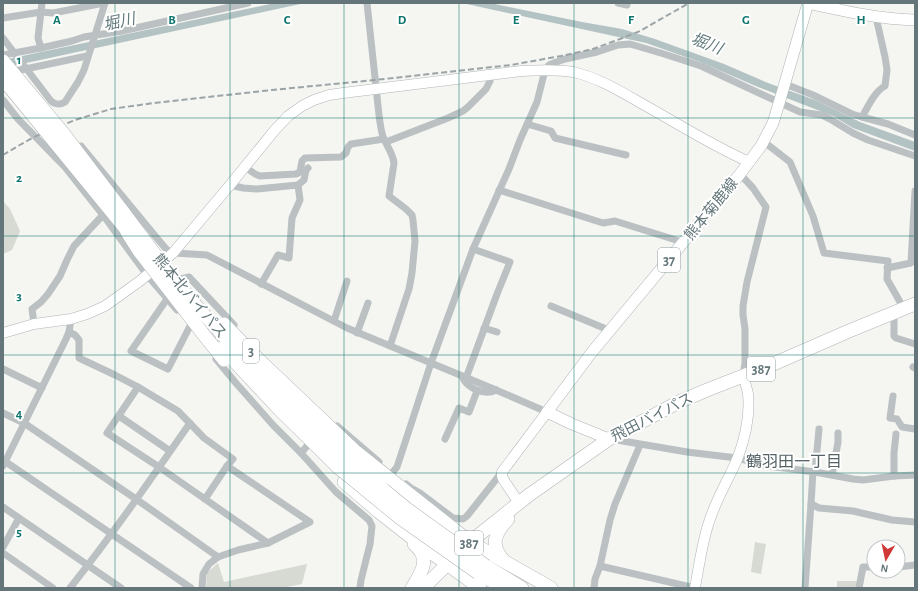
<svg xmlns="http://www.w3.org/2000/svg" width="918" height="591" font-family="'Alegreya Sans','Noto Sans JP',sans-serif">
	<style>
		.green { fill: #d6dad2 }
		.water { fill: #b3c2c3 }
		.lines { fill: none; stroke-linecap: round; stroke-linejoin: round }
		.secondary-casing { stroke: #adb5b7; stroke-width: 11 }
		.primary-casing { stroke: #afb5b6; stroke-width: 12 }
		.highway-casing { stroke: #b1b5b7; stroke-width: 14 }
		.street { stroke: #bbc0c2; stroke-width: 7 }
		.secondary { stroke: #fff; stroke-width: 10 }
		.primary { stroke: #fff; stroke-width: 11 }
		.highway { stroke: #fff; stroke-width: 13 }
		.rail { stroke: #9ba4a6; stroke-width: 2; stroke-dasharray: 6 3; stroke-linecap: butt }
		.highway-bridge-casing { stroke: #b1b5b7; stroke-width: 14; stroke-linecap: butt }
		.highway-bridge { stroke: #fff; stroke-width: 13 }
		.grid { fill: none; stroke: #0f766e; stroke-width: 1; stroke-opacity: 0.55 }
		.labels { text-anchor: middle; stroke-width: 4; stroke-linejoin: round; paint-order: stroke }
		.shield { fill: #fff; stroke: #929fa2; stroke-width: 1 }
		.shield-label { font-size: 14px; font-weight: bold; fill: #64767a }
		.street-label { font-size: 15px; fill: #64767a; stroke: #fff }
		.water-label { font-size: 16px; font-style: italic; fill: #637b7d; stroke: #fff }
		.neighbourhood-label { font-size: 16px; fill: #556266; stroke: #fff }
		.grid-label { font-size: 13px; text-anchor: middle; font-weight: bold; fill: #0f766e; stroke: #fff; stroke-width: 4; stroke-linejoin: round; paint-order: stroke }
	</style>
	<rect width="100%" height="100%" fill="#f5f5f2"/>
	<g class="green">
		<polygon points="3,201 10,209 20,231 12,250 3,254"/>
		<polygon points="755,542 766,544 761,574 751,572"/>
		<polygon points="218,563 224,582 307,564 302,584 282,588 206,588 207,573"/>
		<rect x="837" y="581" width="20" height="7"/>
	</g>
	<g class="water">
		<polygon points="275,3 305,3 3,68 3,60"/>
		<polygon points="462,3 490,3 582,22 622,29 655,39 724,64 768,83 815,100 860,122 915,142 915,151 853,128 833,116 758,87 700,62 646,43"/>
	</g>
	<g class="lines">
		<defs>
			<g id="secondary">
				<path d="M 3,333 L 34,324 L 71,319 L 87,314 L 105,306 L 140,281 L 173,253 L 230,185 L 274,131 L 288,116 L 302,106 L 314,100 L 329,95 L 343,93 L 521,71 C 538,70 556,69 573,72 C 596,77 618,90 639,102 C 675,122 711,145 749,162"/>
				<polyline points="519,503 503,479 502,476 502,472 547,412"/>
				<path d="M 695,588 C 699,566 702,543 709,522 C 716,499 729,479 738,457 C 745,438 750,414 748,394 C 747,388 745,382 743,376"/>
			</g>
			<g id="primary">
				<path d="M 808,3 C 843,11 879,19 915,20"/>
				<polyline points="609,439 572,424 547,412 592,352 740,174 761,146 773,123 780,100 808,3"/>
			</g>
			<g id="highway">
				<polyline points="389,478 470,542 551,588"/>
				<polyline points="344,482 379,512 421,545 480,588"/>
				<path d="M 504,561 C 489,545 495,533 508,519"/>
				<polyline points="486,566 522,588"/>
				<polyline points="478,573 504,588"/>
				<path d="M 412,588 C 421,573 432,559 414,544"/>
				<polyline points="423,588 470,542 480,534 529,495 609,439 679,402 707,390 771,365 849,331 915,304"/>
			</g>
		</defs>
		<use href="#secondary" class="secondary-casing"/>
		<use href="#primary" class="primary-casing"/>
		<use href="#highway" class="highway-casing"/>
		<g class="street">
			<polyline points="42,3 38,38 41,48 72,41 84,37 122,31 248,3"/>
			<path d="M 367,3 L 379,115 C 380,123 381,130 383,137 C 387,146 393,154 394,163 L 389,196 L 406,209 L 412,215 L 413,220 L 415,241 L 412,273 L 409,289 L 390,346"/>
			<polyline points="618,3 627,5"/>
			<polyline points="3,18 41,12 53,13 104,3"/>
			<path d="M 3,38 L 51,101 C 56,105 60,105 65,102 L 78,82 L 84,70 L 105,3"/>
			<polyline points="3,55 41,48"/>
			<polyline points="11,72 87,56"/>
			<polyline points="785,84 813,95 852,114 862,117 888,124 915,135"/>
			<polyline points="3,100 18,119 65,167 103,215 147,275 177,310"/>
			<path d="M 862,117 C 868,107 874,92 885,86 L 887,70 L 885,57 L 876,17"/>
			<polyline points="527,124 551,131 555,138 626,155"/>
			<polyline points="763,141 790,162 813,216 824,253 888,261 887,279 904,309"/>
			<polyline points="386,142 448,118 463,111 468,107 486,89 490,81 491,75"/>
			<polyline points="56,158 68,148 81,146 156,237 167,250 173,253 191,254 207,255 347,328 496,390 547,412"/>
			<polyline points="245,167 255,174 260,176 296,174 300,172 302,161 305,158 341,157 346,153 348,147 351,144 384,139"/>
			<polyline points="740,174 753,188 766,207 747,282 743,306 743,315 745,329 745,363 743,376"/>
			<polyline points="230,185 243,188 257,189 298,185 304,180 306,170 308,168"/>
			<polyline points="499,190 603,223 615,221 676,240 682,244"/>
			<polyline points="887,268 911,263 915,191"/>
			<polyline points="261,284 278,255 289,258 292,218 300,200 298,185"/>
			<polyline points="156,285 189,277 234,325"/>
			<polyline points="167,299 131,351 168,369 190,326"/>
			<polyline points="551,306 611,331"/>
			<polyline points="893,314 894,319 894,336 896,338 915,344"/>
			<polyline points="334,321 347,281"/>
			<polyline points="34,324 32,309 41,302 48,294 60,276 67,260 74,246 103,215"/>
			<polyline points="484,328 497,332"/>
			<polyline points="69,332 75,335 79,340 79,358 115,375 138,387 178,411 204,438 233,459 227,466"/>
			<polyline points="357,333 368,303"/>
			<polyline points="216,359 235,382 273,425 301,453"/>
			<polyline points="913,367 915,368"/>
			<polyline points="3,369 42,388"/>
			<path d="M 462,376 C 466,388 484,396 496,390"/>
			<polyline points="466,378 497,294 510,262 473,249"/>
			<polyline points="138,387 107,433 159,467 268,543"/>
			<polyline points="893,396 890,418 897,419 902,427 915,429"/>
			<polyline points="3,413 24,423 136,499 218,557"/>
			<polyline points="119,416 170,451"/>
			<polyline points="337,426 379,462"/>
			<polyline points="313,439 301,453 336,492 369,520 372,526 370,544 361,580 360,588"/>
			<polyline points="445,439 459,408 469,412 477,391"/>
			<polyline points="611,439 687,452 737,458 768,466 815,472 853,479 863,480 894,476 915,475"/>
			<polyline points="3,460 191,588"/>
			<polyline points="3,466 66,339 69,332 71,319"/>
			<polyline points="815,472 819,429"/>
			<polyline points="392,473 397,467 431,363 473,249 509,169 520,140 537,102 545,70 548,66 551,64 565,59 597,52 618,45 630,44 664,54 701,66 800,112 822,115 830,119 853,133 868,140 915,156"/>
			<polyline points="832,475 838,442 838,433"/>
			<polyline points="894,476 894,453 896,434"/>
			<polyline points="406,484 411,488 420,493 453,518 463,519 467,516 502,472"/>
			<polyline points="811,504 819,508 853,511 892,520 915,522"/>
			<polyline points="3,507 121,588"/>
			<polyline points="3,547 19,518"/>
			<polyline points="3,553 53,588"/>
			<polyline points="600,566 695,588"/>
			<polyline points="898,567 915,565"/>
			<path d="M 70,588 C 112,535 151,479 190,423"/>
			<polyline points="202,588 203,574 209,564 218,557 238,550 268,543 310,522 227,466 205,499"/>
			<polyline points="594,588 595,579 600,566 610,520 615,504 640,445"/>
			<polyline points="805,588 811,504 813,471"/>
			<polyline points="859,588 863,567 874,567"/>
		</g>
		<use href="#secondary" class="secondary"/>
		<use href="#primary" class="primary"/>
		<use href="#highway" class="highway"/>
		<polyline class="rail" points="3,155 18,146 34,137 75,120 111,109 154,103 272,90 375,80 511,65 561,56 593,49 620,39 640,31 689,3"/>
		<defs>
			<g id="highway-bridge">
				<polyline points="3,61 63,133 124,213 160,261 192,301 238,352 286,401 346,459 407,509 486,566"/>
				<polyline points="3,79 133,238"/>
				<polyline points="127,232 139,251 204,335 224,360"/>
				<polyline points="224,324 258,359 354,450 389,478"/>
				<polyline points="222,348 278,408 339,468 400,518 478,573"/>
			</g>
		</defs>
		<use href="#highway-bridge" class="highway-bridge-casing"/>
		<use href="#highway-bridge" class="highway-bridge"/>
	</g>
	<path class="grid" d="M 115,3 L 115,588M 230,3 L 230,588M 344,3 L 344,588M 459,3 L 459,588M 574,3 L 574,588M 688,3 L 688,588M 803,3 L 803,588M 3,118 L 915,118M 3,236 L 915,236M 3,355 L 915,355M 3,473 L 915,473"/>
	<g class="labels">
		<g class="shield">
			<rect x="658" y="248" width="22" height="24" rx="3"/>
			<rect x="243" y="339" width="16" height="24" rx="3"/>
			<rect x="747" y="357" width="28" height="24" rx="3"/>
			<rect x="455" y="531" width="28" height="24" rx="3"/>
		</g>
		<g class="shield-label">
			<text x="669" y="265">37</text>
			<text x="251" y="356">3</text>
			<text x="761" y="374">387</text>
			<text x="469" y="548">387</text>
		</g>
		<g class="street-label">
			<text transform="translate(711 209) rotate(-51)" y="5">熊本菊鹿線</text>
			<text transform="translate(190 296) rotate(50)" y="5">熊本北バイパス</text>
			<text transform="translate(652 417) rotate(-27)" y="5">飛田バイパス</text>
		</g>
		<g class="water-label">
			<text transform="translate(119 21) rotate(-12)" y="6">堀川</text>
			<text transform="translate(707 43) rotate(21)" y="6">堀川</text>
		</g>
		<g class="neighbourhood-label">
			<text x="794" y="467">鶴羽田一丁目</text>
		</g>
	</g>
	<g class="grid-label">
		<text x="57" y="24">A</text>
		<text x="172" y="24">B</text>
		<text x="287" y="24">C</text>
		<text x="402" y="24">D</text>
		<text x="516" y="24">E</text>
		<text x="631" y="24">F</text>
		<text x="746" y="24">G</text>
		<text x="861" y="24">H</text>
		<text x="19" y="64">1</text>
		<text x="19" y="182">2</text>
		<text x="19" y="300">3</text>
		<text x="19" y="418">4</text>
		<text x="19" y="536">5</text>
	</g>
	<rect width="918" height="591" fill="none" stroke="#64767a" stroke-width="8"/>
	<g transform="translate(886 559) rotate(189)"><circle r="19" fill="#ffffff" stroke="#c1c8ca"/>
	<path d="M0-3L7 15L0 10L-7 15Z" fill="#d03938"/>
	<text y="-6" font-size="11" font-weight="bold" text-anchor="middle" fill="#64767a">N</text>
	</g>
</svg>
